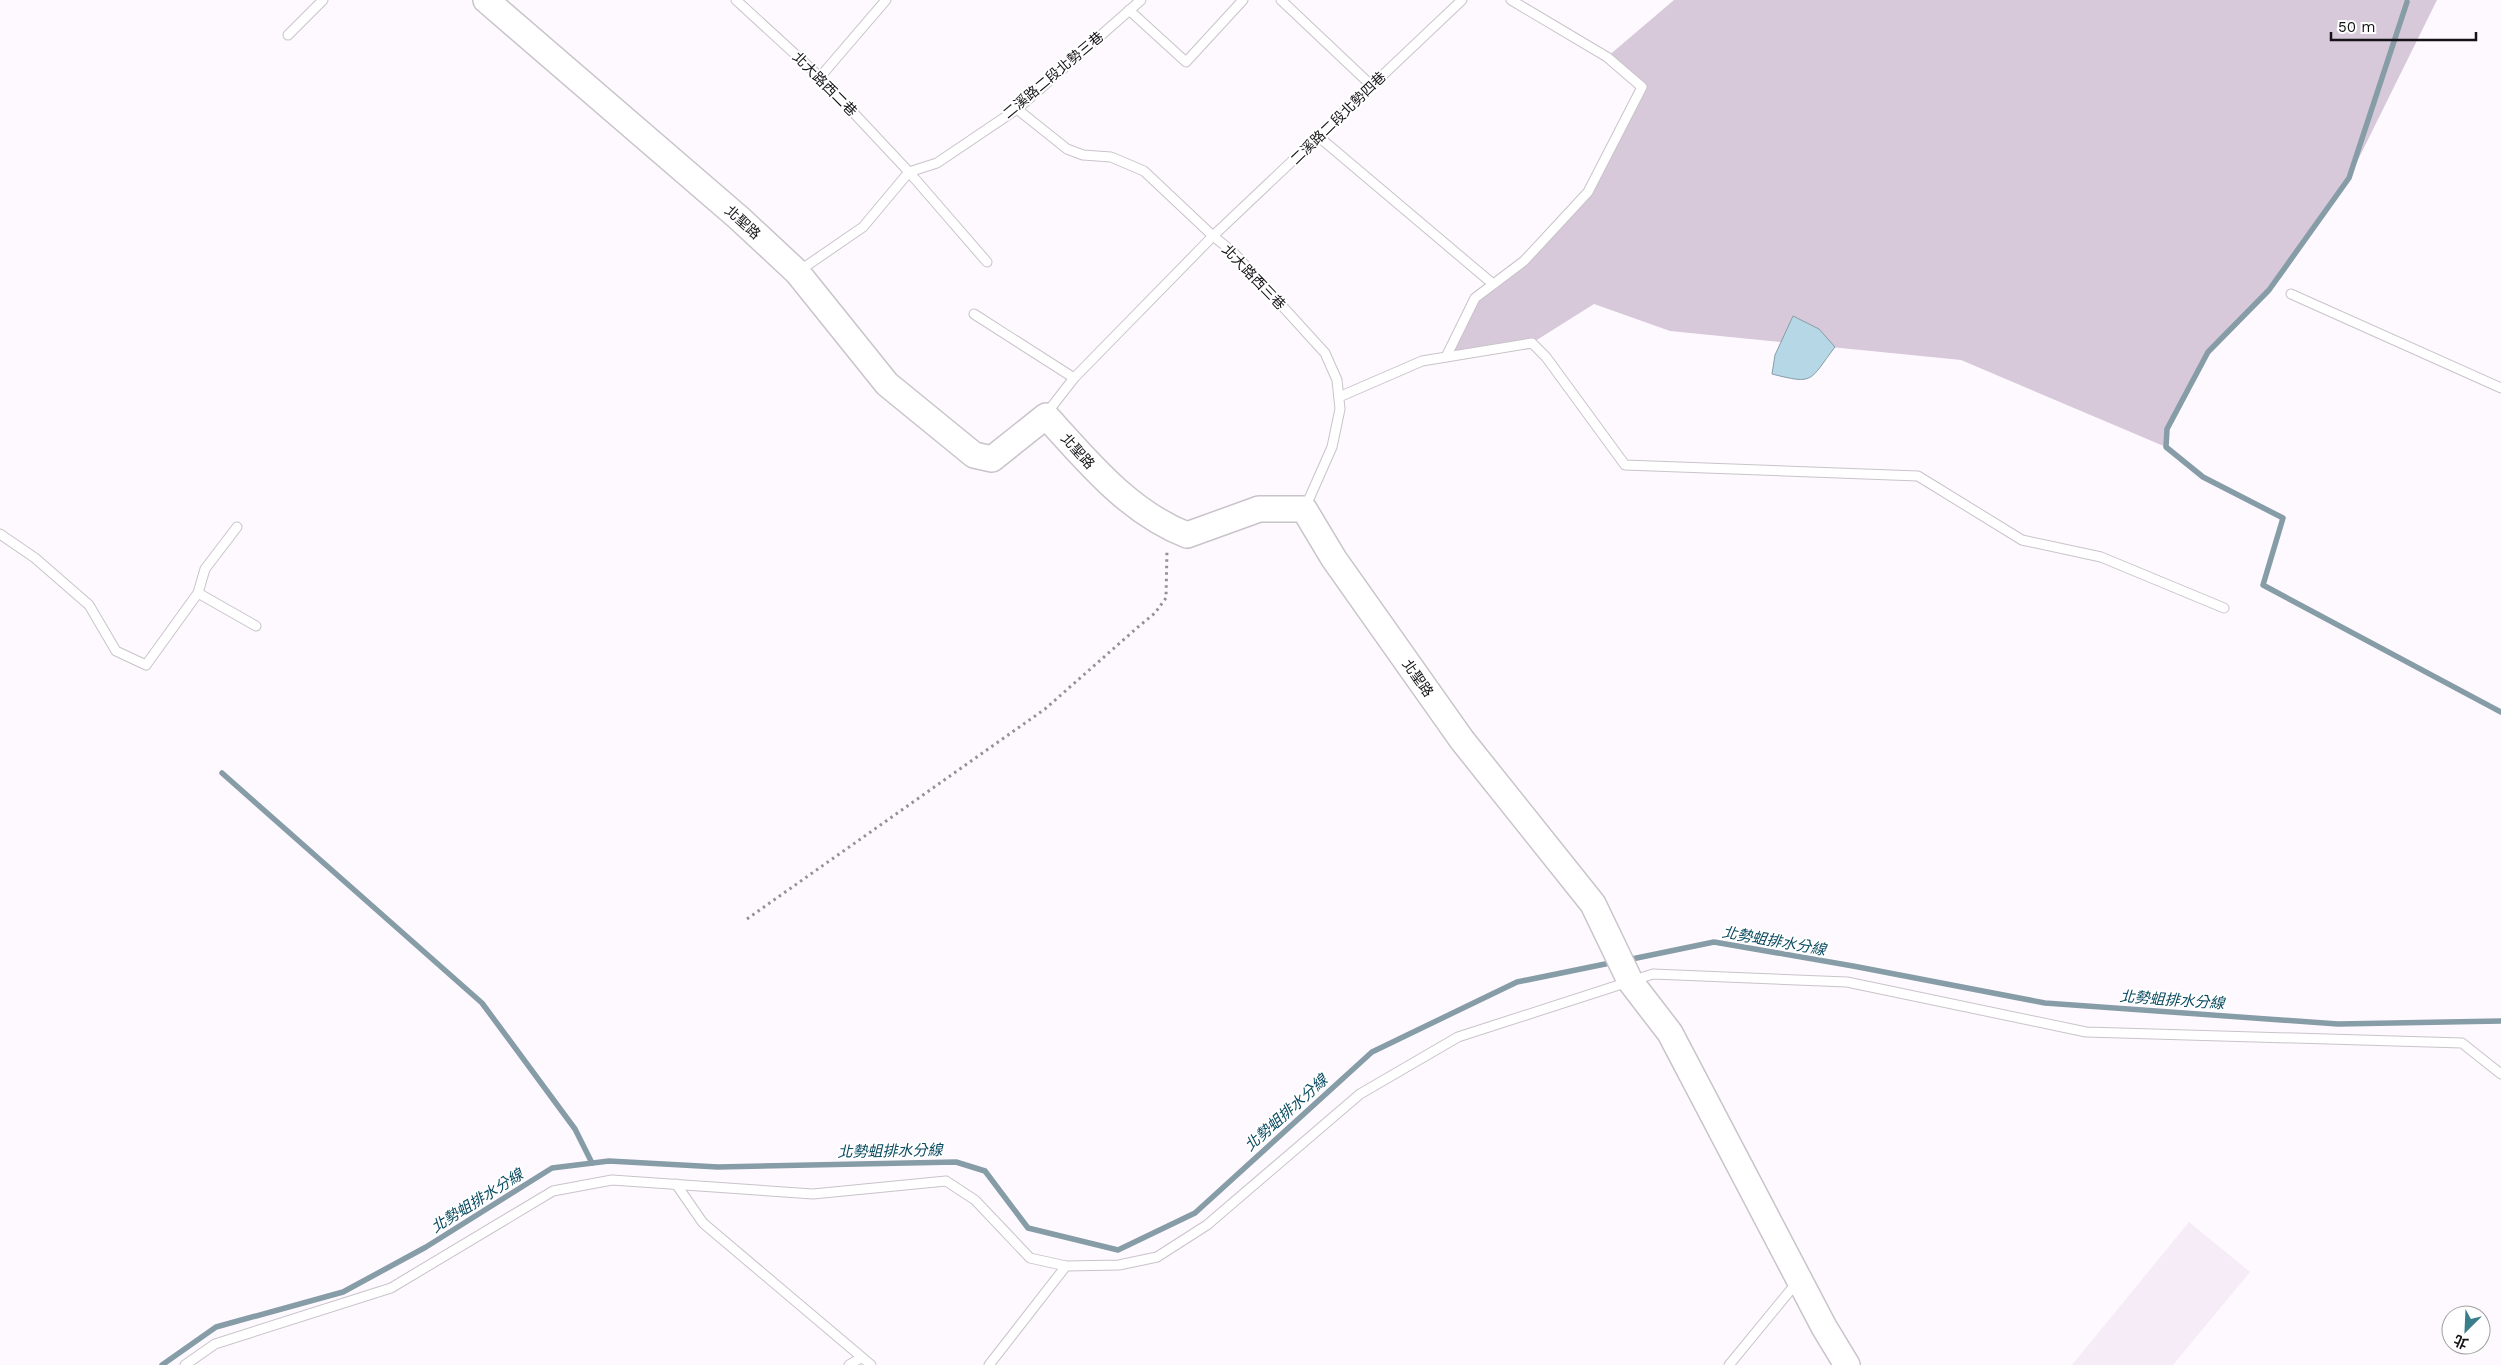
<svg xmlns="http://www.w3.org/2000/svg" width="2501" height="1365" font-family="'Work Sans','Noto Sans TC',sans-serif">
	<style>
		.built { fill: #f6ecf8 }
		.green { fill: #d7c9da }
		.water { fill: #b6d7e5; stroke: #869ca7 }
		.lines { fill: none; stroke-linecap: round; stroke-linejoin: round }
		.stream { stroke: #869ca7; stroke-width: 5.5 }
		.lane-casing { stroke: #c9c3ca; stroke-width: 11 }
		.secondary-casing { stroke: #c9c3ca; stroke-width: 28 }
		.path { stroke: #959196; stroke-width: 3; stroke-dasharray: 2.5 4; stroke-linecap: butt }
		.lane { stroke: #fff; stroke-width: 9 }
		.secondary { stroke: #fff; stroke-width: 25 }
		.labels { text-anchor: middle; stroke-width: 4; stroke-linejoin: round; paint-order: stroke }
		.street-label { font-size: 14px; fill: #151316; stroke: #fff }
		.water-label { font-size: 15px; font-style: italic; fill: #0a4b61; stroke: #fff }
	</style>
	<rect width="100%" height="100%" fill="#fef9ff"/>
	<polygon class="built" points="2189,1222 2250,1272 2173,1365 2072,1365"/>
	<polygon class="green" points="1674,0 2437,0 2349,178 2269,290 2208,352 2167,429 2166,447 1961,360 1670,331 1594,304 1532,343 1446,357 1475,298 1524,261 1588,192 1642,88 1607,57"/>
	<path class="water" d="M 1793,316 L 1819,329 L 1835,347 C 1809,381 1815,385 1772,374 L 1775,355 Z"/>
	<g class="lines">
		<g class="stream">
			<polyline points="2407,2 2349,178 2269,290 2208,352 2167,429 2166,447 2203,477 2283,518 2263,585 2501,712"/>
			<polyline points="222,773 482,1003 575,1129 592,1163"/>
			<polyline points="1627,960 1714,942 1853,966 2045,1003 2338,1024 2501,1021"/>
			<polyline points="162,1365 216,1327 343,1292 426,1247 552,1168 609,1161 718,1167 956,1162 985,1171 1028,1228 1118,1250 1195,1213 1372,1052 1517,982 1615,962"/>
		</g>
		<defs>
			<g id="lane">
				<polyline points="736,0 820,77 909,172 987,262"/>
				<polyline points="1281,0 1372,86"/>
				<polyline points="1129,10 1186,62 1243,0"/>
				<polyline points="288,35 323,0"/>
				<polyline points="820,77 886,0"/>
				<polyline points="1017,109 1067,149 1083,155 1111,157 1144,171 1213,236 1233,252 1325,353 1337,380 1340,409 1332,447 1305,508"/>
				<polyline points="1319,137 1493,284"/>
				<polyline points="799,271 863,227 909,172 937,163 1017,109 1141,0"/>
				<polyline points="2291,294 2501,388"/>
				<polyline points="974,314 1074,378"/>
				<polyline points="1446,357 1475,298 1524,261 1588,192 1642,87 1607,57 1511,0"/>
				<polyline points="1339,397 1422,361 1532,343 1546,357 1625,465 1918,476 2022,540 2101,557 2224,608"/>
				<polyline points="1046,414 1074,378 1213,236 1462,0"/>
				<polyline points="0,534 35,558 89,605 116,651 146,665 198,593 205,569 237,527"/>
				<polyline points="198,593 256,626"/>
				<polyline points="676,1184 703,1223 871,1365"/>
				<polyline points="185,1365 215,1344 391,1288 553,1191 612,1180 813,1194 946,1181 975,1200 1030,1258 1066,1266 1119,1265 1157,1257 1207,1225 1360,1094 1458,1037 1653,974 1847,982 2086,1032 2462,1043 2501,1074"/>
				<polyline points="849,1365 861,1358"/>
				<polyline points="989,1365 1066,1266"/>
				<polyline points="1729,1365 1798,1281"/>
			</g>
			<path id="secondary" d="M 486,0 L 739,218 L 797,272 L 887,384 L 974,455 L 992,459 L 1046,416 C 1087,461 1128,512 1187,535 L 1259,509 L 1304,509 L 1334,559 L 1462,740 L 1593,904 L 1630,981 L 1670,1033 L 1824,1327 L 1847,1365"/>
		</defs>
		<use href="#lane" class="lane-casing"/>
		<use href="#secondary" class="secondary-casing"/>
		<polyline class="path" points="747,919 1045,709 1138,627 1155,613 1166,598 1167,549"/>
		<use href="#lane" class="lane"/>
		<use href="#secondary" class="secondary"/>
	</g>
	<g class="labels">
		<g class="street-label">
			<text transform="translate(1053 75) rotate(-40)" y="5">二溪路二段北勢三巷</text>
			<text transform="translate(825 84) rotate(45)" y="5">北大路西二巷</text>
			<text transform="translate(1338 118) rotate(-44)" y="5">二溪路二段北勢四巷</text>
			<text transform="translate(743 222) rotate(42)" y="5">北聖路</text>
			<text transform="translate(1254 277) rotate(46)" y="5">北大路西三巷</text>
			<text transform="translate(1078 451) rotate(48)" y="5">北聖路</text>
			<text transform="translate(1418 678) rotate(55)" y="5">北聖路</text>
		</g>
		<g class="water-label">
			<text transform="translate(1774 941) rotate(10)" y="5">北勢蛆排水分線</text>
			<text transform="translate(2172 1000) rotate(4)" y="5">北勢蛆排水分線</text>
			<text transform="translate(1286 1113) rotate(-42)" y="5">北勢蛆排水分線</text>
			<text transform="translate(890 1151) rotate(-1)" y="5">北勢蛆排水分線</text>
			<text transform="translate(477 1201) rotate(-32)" y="5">北勢蛆排水分線</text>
		</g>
	</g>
	<g transform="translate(2466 1330) rotate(204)"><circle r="24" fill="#ffffff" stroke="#a1a1a2"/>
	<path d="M0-4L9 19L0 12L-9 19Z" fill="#397f8b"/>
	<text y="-8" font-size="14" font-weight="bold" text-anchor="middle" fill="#151316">北</text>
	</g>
	<path d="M2331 32v8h145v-8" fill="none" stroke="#151316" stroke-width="2.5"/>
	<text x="2338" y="32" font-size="15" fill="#151316" stroke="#ffffff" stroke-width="4" paint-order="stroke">50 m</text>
</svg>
